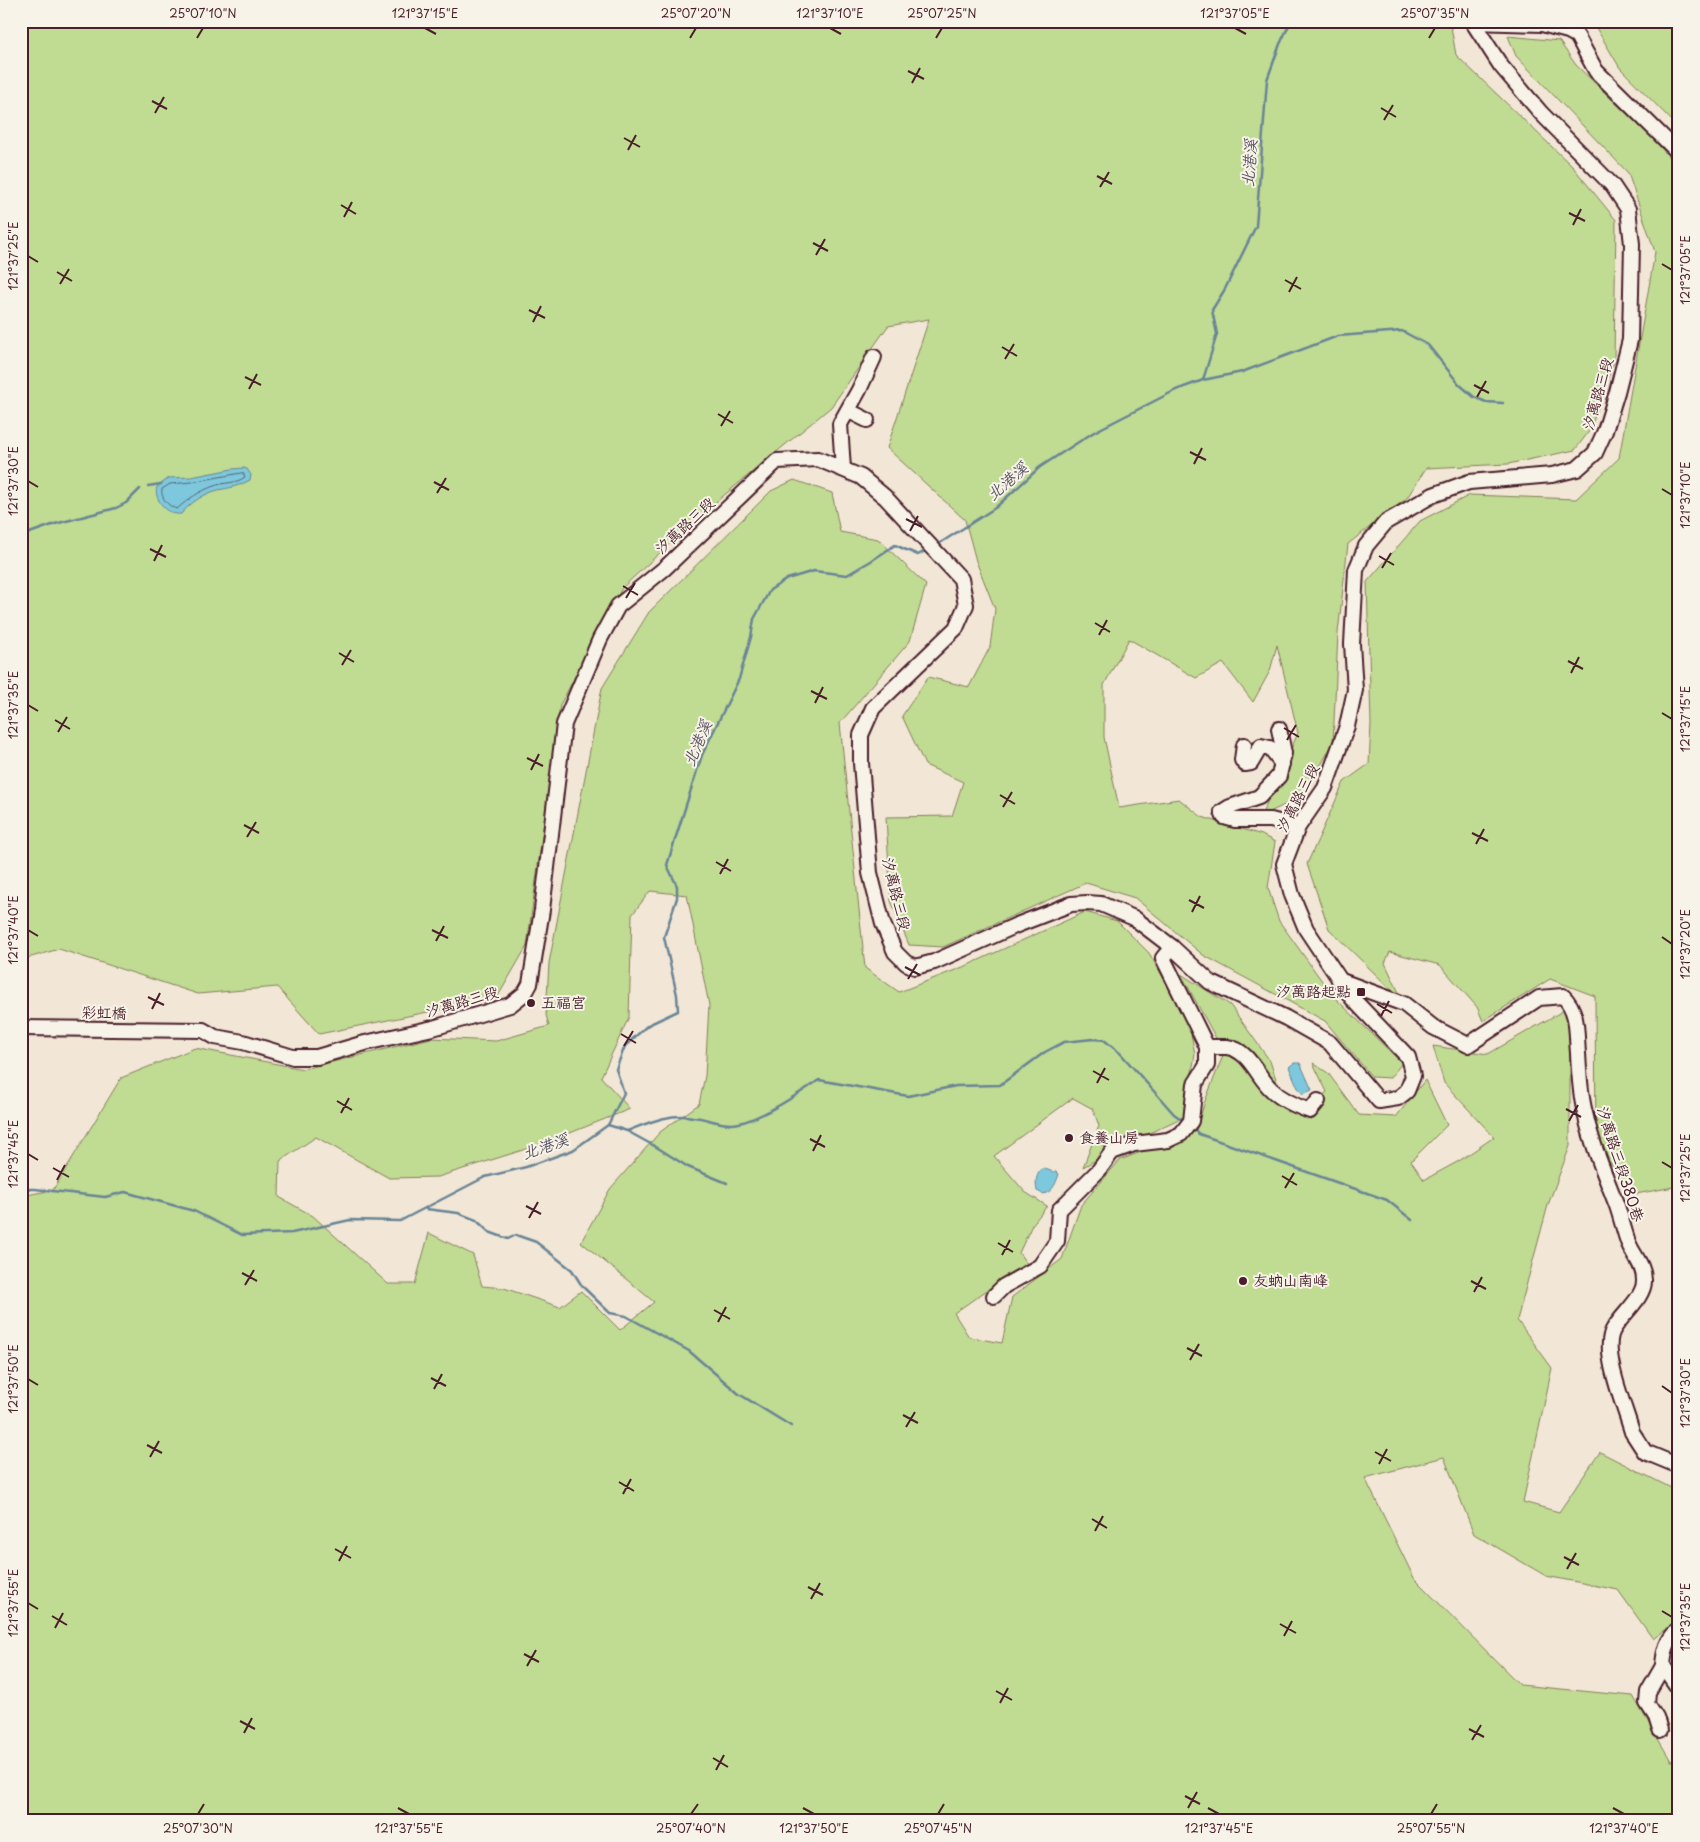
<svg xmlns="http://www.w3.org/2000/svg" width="1700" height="1842" font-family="'Playpen Sans','LXGW WenKai TC',sans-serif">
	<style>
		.green { fill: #c0db92; stroke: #857d5e; fill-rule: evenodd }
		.water { fill: #7dc8dd; stroke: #698496 }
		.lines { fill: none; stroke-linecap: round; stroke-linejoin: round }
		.shore { stroke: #5e6372; stroke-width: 1 }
		.stream { stroke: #698496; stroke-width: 2.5 }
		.minor-casing { stroke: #4a1f2b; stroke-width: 18 }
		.minor { stroke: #f7f3e8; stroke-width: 14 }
		.ticks { fill: none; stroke: #4a1f2b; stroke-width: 2 }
		.poi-dot { fill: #4a1f2b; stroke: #f7f3e8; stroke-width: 2 }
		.labels { text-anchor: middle; stroke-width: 4; stroke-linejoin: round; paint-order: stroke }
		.street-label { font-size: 15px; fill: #4a1f2b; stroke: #f7f3e8 }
		.poi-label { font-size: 15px; fill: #4a1f2b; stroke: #f7f3e8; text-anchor: start }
		.water-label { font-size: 16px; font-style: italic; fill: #595260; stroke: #f7f3e8 }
		.neatline { fill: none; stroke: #4a1f2b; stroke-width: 2 }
		.ticks-label { font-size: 12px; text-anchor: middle; fill: #4a1f2b }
	</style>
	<rect width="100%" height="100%" fill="#f2e7d6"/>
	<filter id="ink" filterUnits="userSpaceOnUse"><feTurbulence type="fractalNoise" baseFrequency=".02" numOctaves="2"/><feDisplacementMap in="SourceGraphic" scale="10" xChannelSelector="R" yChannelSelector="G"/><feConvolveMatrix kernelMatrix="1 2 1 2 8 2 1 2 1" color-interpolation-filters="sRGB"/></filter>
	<g filter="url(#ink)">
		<g class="green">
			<polygon points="21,21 1450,21 1456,55 1573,167 1616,220 1614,361 1590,430 1575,450 1508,464 1426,468 1407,498 1348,544 1338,633 1333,743 1304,796 1261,816 1298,733 1277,645 1270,671 1253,702 1223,663 1196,678 1129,639 1104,685 1104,737 1119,808 1179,799 1202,817 1262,835 1275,842 1268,888 1279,921 1332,995 1402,1063 1390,1078 1372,1077 1325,1021 1203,955 1135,898 1086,883 943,947 909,945 891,901 886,817 952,816 963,782 925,765 902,716 928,677 969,687 990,647 995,609 976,561 965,520 887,448 929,319 888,326 831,407 705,511 622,588 560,705 527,946 497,998 319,1034 277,987 198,994 59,949 21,960"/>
			<polygon points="1592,21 1679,21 1679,128 1620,68"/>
			<polygon points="1508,36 1559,41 1576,65 1653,139 1679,168 1679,1186 1636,1194 1596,1146 1595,996 1550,979 1483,1021 1477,1007 1440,965 1390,952 1385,963 1403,1001 1329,929 1307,864 1344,782 1369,764 1371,724 1367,582 1420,521 1470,495 1576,499 1619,458 1655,252 1628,173 1516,56"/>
			<path d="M 794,480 L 832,493 L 840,532 L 878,539 L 926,585 L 910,641 L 840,723 L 865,968 L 899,992 L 968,965 L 1085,912 L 1117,921 L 1149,953 L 1188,1019 L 1195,1054 L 1185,1116 L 1116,1149 L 1083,1167 L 1099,1126 L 1093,1109 L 1073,1098 L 994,1156 L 1025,1192 L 1047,1206 L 1032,1225 L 1019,1253 L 1027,1264 L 1003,1279 L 954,1313 L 969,1337 L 1002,1343 L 1012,1297 L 1062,1259 L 1081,1205 L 1120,1160 L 1196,1131 L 1205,1101 L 1224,1053 L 1181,974 L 1230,1005 L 1270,1061 L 1287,1112 L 1306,1108 L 1327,1092 L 1313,1063 L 1328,1073 L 1359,1115 L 1396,1117 L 1425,1080 L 1447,1125 L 1411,1161 L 1424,1180 L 1459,1161 L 1494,1137 L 1444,1083 L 1433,1046 L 1488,1054 L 1566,1009 L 1570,1043 L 1570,1146 L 1548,1205 L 1517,1320 L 1552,1368 L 1523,1502 L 1559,1512 L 1600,1452 L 1679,1492 L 1679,1620 L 1653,1639 L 1618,1590 L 1546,1576 L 1474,1534 L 1444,1457 L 1365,1478 L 1414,1578 L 1520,1685 L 1633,1696 L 1671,1761 L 1679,1759 L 1679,1821 L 21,1821 L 21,1196 L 53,1190 L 121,1078 L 195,1048 L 303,1069 L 431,1038 L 496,1041 L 549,1026 L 546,1015 L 549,963 L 602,688 L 649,612 L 771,491 ZM 650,891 L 687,895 L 709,1005 L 705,1076 L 699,1104 L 660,1132 L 610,1189 L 581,1242 L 654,1302 L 620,1330 L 581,1291 L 560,1307 L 504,1288 L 482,1286 L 473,1255 L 429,1233 L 415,1284 L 388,1284 L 313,1216 L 279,1197 L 280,1161 L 316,1137 L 389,1178 L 438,1177 L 545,1143 L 630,1109 L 601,1077 L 629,1017 L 632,915 Z"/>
		</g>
		<g class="water">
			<path d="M 244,468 L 247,469 L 251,475 L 250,480 C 239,486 230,488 218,490 C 205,493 190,503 181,514 C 168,516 153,499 157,487 L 169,478 L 191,477 L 232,469 Z"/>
			<polygon points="1294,1063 1300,1063 1312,1090 1303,1094 1298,1088 1289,1067"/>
			<path d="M 1043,1168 L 1053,1172 L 1056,1171 L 1059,1174 C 1056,1183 1053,1192 1043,1194 L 1037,1191 C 1035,1181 1036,1174 1043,1168 Z"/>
		</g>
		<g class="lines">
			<path class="shore" d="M 243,473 L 245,477 C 236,484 224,482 214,486 C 200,491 188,499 177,509 C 169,507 160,498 162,489 L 170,484 L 192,482 Z"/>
			<g class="stream">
				<polyline points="1203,380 1242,372 1338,336 1402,331 1428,345 1459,384 1474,397 1486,402 1503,403"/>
				<polyline points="148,486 161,484"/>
				<polyline points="21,536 55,524 116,508 126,503 140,489"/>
				<polyline points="937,545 995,508 1040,467 1094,432 1176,390 1203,380 1217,334 1212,310 1225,289 1256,226 1267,80 1280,44 1291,21"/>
				<path d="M 608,1125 L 627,1131 C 648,1123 669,1113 693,1117 C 706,1118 718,1124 731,1124 C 753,1125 800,1093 819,1080 L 908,1096 L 956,1086 L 1000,1085 L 1045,1052 L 1064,1042 L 1093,1039 L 1104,1040 L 1121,1054 L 1174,1114 L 1184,1121"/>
				<polyline points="1192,1128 1199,1134 1387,1200 1412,1220"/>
				<polyline points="627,1131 658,1148 688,1167 727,1183"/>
				<polyline points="21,1189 35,1189 105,1197 125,1192 194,1211 242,1235 292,1233 350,1220 400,1221 485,1177 526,1167 573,1150 608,1125 624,1093 616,1069 625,1046 648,1025 678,1011 677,995 664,937 677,898 677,886 667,865 702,755 739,679 751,637 754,619 770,590 787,579 814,571 847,575 871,561 895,545 918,555 927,550"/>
				<polyline points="426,1209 458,1213 476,1220 489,1232 508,1239 516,1235 536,1242 572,1270 582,1286 610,1313 626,1316 689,1351 739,1394 791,1426"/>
			</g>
			<defs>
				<g id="minor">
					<polyline points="1472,22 1542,24 1568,31 1577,36 1596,71 1679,153"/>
					<polyline points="849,411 867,420"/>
					<polyline points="843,469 840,424 859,390 874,357"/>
					<polyline points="1279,729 1284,753 1279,776 1259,797 1230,807 1222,812 1224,817 1235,820 1271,820 1298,827"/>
					<polyline points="1244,745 1242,760 1245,764 1251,763 1261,746 1270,748 1282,764"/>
					<path d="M 1339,980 L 1404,1004 L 1433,1027 L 1468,1045 L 1539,998 L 1563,996 C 1579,1012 1576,1032 1578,1053 C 1579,1072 1580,1094 1585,1113 C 1592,1145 1605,1175 1617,1206 C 1621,1218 1624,1230 1628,1242 C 1633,1255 1644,1265 1644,1280 C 1645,1297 1622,1314 1613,1330 C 1601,1352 1625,1407 1632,1432 L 1645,1452 L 1679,1466"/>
					<polyline points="21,1028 203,1030 215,1037 243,1042 293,1057 317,1057 365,1043 433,1028 510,1005 525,993 530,984 542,910 564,724 600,639 618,606 665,568 777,461 818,459 861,477 885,497 961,579 966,605 956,628 873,708 861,735 861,763 870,873 883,924 895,952 906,963 915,967 934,962 1017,925 1071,904 1087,903 1101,904 1134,918 1172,947 1210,982 1286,1018 1330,1043 1379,1101 1398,1098 1407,1091 1413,1076 1408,1057 1352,998 1306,929 1292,895 1284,864 1298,827 1325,788 1347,726 1355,690 1352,644 1356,570 1366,546 1386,522 1433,495 1469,482 1552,475 1577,469 1595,453 1605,431 1617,392 1630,340 1632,244 1628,209 1612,185 1541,113 1501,66 1472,21"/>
					<path d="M 1207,1047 C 1214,1047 1221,1047 1227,1047 C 1250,1050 1257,1077 1272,1090 C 1282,1100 1296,1106 1310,1111 L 1318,1101"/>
					<polyline points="994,1296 1004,1286 1040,1266 1057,1241 1059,1210 1099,1170 1112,1152 1134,1144 1168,1140 1181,1134 1191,1121 1195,1084 1207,1065 1207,1047 1163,958 1172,947"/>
					<path d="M 1679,1629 C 1667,1639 1664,1651 1663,1666 L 1679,1689"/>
					<polyline points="1660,1730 1656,1717 1647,1703 1648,1692 1663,1666"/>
				</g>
			</defs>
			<use href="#minor" class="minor-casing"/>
			<use href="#minor" class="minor"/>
		</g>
	</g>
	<path class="ticks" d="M 425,28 L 436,34M 830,28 L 841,34M 1235,28 L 1246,34M 197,38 L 203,28M 690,38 L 696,28M 936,38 L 942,28M 1429,38 L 1435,28M 908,71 L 924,79M 912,83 L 920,68M 152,101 L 167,109M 1381,108 L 1396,117M 155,113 L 164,97M 1384,120 L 1393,105M 624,138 L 640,147M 628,150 L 636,135M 1097,176 L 1112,184M 1100,187 L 1109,172M 341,205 L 356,214M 1569,213 L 1585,221M 344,217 L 352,202M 1573,225 L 1581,209M 813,243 L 828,251M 816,255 L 825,239M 28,256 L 38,262M 1662,264 L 1672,270M 57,272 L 72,281M 1285,280 L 1301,289M 60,284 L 69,269M 1289,292 L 1297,277M 529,310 L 545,318M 533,322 L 541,306M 1002,347 L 1017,356M 1005,359 L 1014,344M 245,377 L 261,385M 1474,385 L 1489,393M 249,389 L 257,374M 1477,397 L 1486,381M 718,414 L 733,423M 721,426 L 730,411M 1190,452 L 1206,460M 1194,464 L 1202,448M 28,481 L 38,487M 434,482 L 449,490M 1662,489 L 1672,495M 437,493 L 446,478M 906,519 L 922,527M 910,531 L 918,516M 150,549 L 166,557M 1379,556 L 1394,565M 154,561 L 162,545M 1382,568 L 1391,553M 623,586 L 638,595M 626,598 L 635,583M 1095,623 L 1110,632M 1099,635 L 1107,620M 339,653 L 354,662M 1568,661 L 1583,669M 342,665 L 351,650M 1571,673 L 1579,657M 811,691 L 827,699M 815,703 L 823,687M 28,705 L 38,711M 1662,713 L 1672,719M 55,720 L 70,729M 1284,728 L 1299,737M 58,732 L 67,717M 1287,740 L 1296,725M 527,758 L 543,766M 531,770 L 539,754M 1000,795 L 1015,804M 1003,807 L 1012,792M 244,825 L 259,833M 1472,833 L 1488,841M 247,837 L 256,822M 1476,844 L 1484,829M 716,862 L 731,871M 720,874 L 728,859M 1189,900 L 1204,908M 1192,912 L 1200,896M 28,930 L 38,936M 432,930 L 448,938M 1662,937 L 1672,944M 436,941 L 444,926M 905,967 L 920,975M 908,979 L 917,964M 148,997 L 164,1005M 1377,1004 L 1392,1013M 152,1009 L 160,993M 1381,1016 L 1389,1001M 621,1034 L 636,1043M 624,1046 L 633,1031M 1093,1071 L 1109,1080M 1097,1083 L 1105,1068M 337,1101 L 352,1110M 1566,1109 L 1581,1117M 341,1113 L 349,1098M 1569,1121 L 1578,1105M 810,1139 L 825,1147M 813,1151 L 821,1135M 28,1154 L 38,1160M 1662,1162 L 1672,1168M 53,1168 L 69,1177M 1282,1176 L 1297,1185M 57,1180 L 65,1165M 1285,1188 L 1294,1173M 526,1206 L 541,1214M 529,1218 L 538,1202M 998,1243 L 1013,1252M 1002,1255 L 1010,1240M 242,1273 L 257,1281M 1471,1281 L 1486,1289M 245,1285 L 254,1270M 1474,1292 L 1482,1277M 714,1310 L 730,1319M 718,1322 L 726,1307M 1187,1348 L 1202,1356M 1190,1360 L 1199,1344M 431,1378 L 446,1386M 28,1379 L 38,1385M 1662,1386 L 1672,1393M 434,1389 L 442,1374M 903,1415 L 918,1423M 906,1427 L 915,1412M 147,1445 L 162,1453M 1375,1452 L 1391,1461M 150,1457 L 159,1441M 1379,1464 L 1387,1449M 619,1482 L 634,1491M 623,1494 L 631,1479M 1092,1519 L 1107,1528M 1095,1531 L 1103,1516M 335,1549 L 351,1558M 1564,1557 L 1579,1565M 339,1561 L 347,1546M 1567,1569 L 1576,1553M 808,1587 L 823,1595M 811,1599 L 820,1583M 28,1603 L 38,1609M 1662,1611 L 1672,1617M 52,1616 L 67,1625M 1280,1624 L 1296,1633M 55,1628 L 63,1613M 1284,1636 L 1292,1621M 524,1654 L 539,1662M 527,1666 L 536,1650M 996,1691 L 1012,1700M 1000,1703 L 1008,1688M 240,1721 L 255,1729M 1469,1729 L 1484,1737M 244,1733 L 252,1718M 1472,1740 L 1481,1725M 713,1758 L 728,1767M 716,1770 L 724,1755M 1185,1796 L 1200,1804M 398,1808 L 409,1814M 803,1808 L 814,1814M 1188,1808 L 1197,1792M 1208,1808 L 1219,1814M 1613,1808 L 1624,1814M 198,1814 L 204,1804M 691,1814 L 698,1804M 938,1814 L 944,1804M 1431,1814 L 1437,1804"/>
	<g class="poi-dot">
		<rect x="1356" y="987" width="10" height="10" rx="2.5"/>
		<circle cx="531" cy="1003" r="5"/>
		<circle cx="1069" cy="1138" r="5"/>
		<circle cx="1243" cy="1281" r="5"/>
	</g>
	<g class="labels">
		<g class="street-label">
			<text transform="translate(1598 394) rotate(-74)" y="5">汐萬路三段</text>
			<text transform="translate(685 526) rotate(-43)" y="5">汐萬路三段</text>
			<text transform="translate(1298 798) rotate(-63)" y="5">汐萬路三段</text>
			<text transform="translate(896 894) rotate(76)" y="5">汐萬路三段</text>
			<text transform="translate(462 1002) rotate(-16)" y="5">汐萬路三段</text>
			<text transform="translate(104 1013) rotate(1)" y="5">彩虹橋</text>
			<text transform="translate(1620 1164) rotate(72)" y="5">汐萬路三段380巷</text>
		</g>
		<g class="poi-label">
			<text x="1351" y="997" text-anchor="end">汐萬路起點</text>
			<text x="541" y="1008">五福宮</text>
			<text x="1079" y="1143">食養山房</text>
			<text x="1253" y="1286">友蚋山南峰</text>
		</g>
		<g class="water-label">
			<text transform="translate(1249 163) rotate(-86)" y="6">北港溪</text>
			<text transform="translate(1007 481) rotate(-41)" y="6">北港溪</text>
			<text transform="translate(697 743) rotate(-67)" y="6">北港溪</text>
			<text transform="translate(545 1146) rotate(-19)" y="6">北港溪</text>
		</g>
	</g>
	<rect width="1700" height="1842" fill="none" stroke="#f7f3e8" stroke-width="55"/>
	<rect x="28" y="28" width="1644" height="1786" class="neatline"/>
	<g class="ticks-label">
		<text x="203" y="18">25°07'10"N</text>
		<text x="425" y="18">121°37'15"E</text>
		<text x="696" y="18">25°07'20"N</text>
		<text x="830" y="18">121°37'10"E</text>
		<text x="942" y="18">25°07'25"N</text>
		<text x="1235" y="18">121°37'05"E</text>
		<text x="1435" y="18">25°07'35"N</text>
		<text transform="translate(14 256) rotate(-90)" y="4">121°37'25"E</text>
		<text transform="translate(1686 270) rotate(-90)" y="4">121°37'05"E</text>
		<text transform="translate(14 481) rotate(-90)" y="4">121°37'30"E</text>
		<text transform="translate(1686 495) rotate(-90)" y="4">121°37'10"E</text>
		<text transform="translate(14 705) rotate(-90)" y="4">121°37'35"E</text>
		<text transform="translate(1686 719) rotate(-90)" y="4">121°37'15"E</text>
		<text transform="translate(14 930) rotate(-90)" y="4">121°37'40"E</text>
		<text transform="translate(1686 944) rotate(-90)" y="4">121°37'20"E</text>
		<text transform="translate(14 1154) rotate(-90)" y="4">121°37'45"E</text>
		<text transform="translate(1686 1168) rotate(-90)" y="4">121°37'25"E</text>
		<text transform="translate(14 1379) rotate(-90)" y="4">121°37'50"E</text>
		<text transform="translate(1686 1393) rotate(-90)" y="4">121°37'30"E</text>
		<text transform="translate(14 1603) rotate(-90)" y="4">121°37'55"E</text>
		<text transform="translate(1686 1617) rotate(-90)" y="4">121°37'35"E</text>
		<text x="198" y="1833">25°07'30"N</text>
		<text x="409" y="1833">121°37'55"E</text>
		<text x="691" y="1833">25°07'40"N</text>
		<text x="814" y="1833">121°37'50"E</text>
		<text x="938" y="1833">25°07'45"N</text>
		<text x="1219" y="1833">121°37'45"E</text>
		<text x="1431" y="1833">25°07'55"N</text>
		<text x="1624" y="1833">121°37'40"E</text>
	</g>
</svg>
